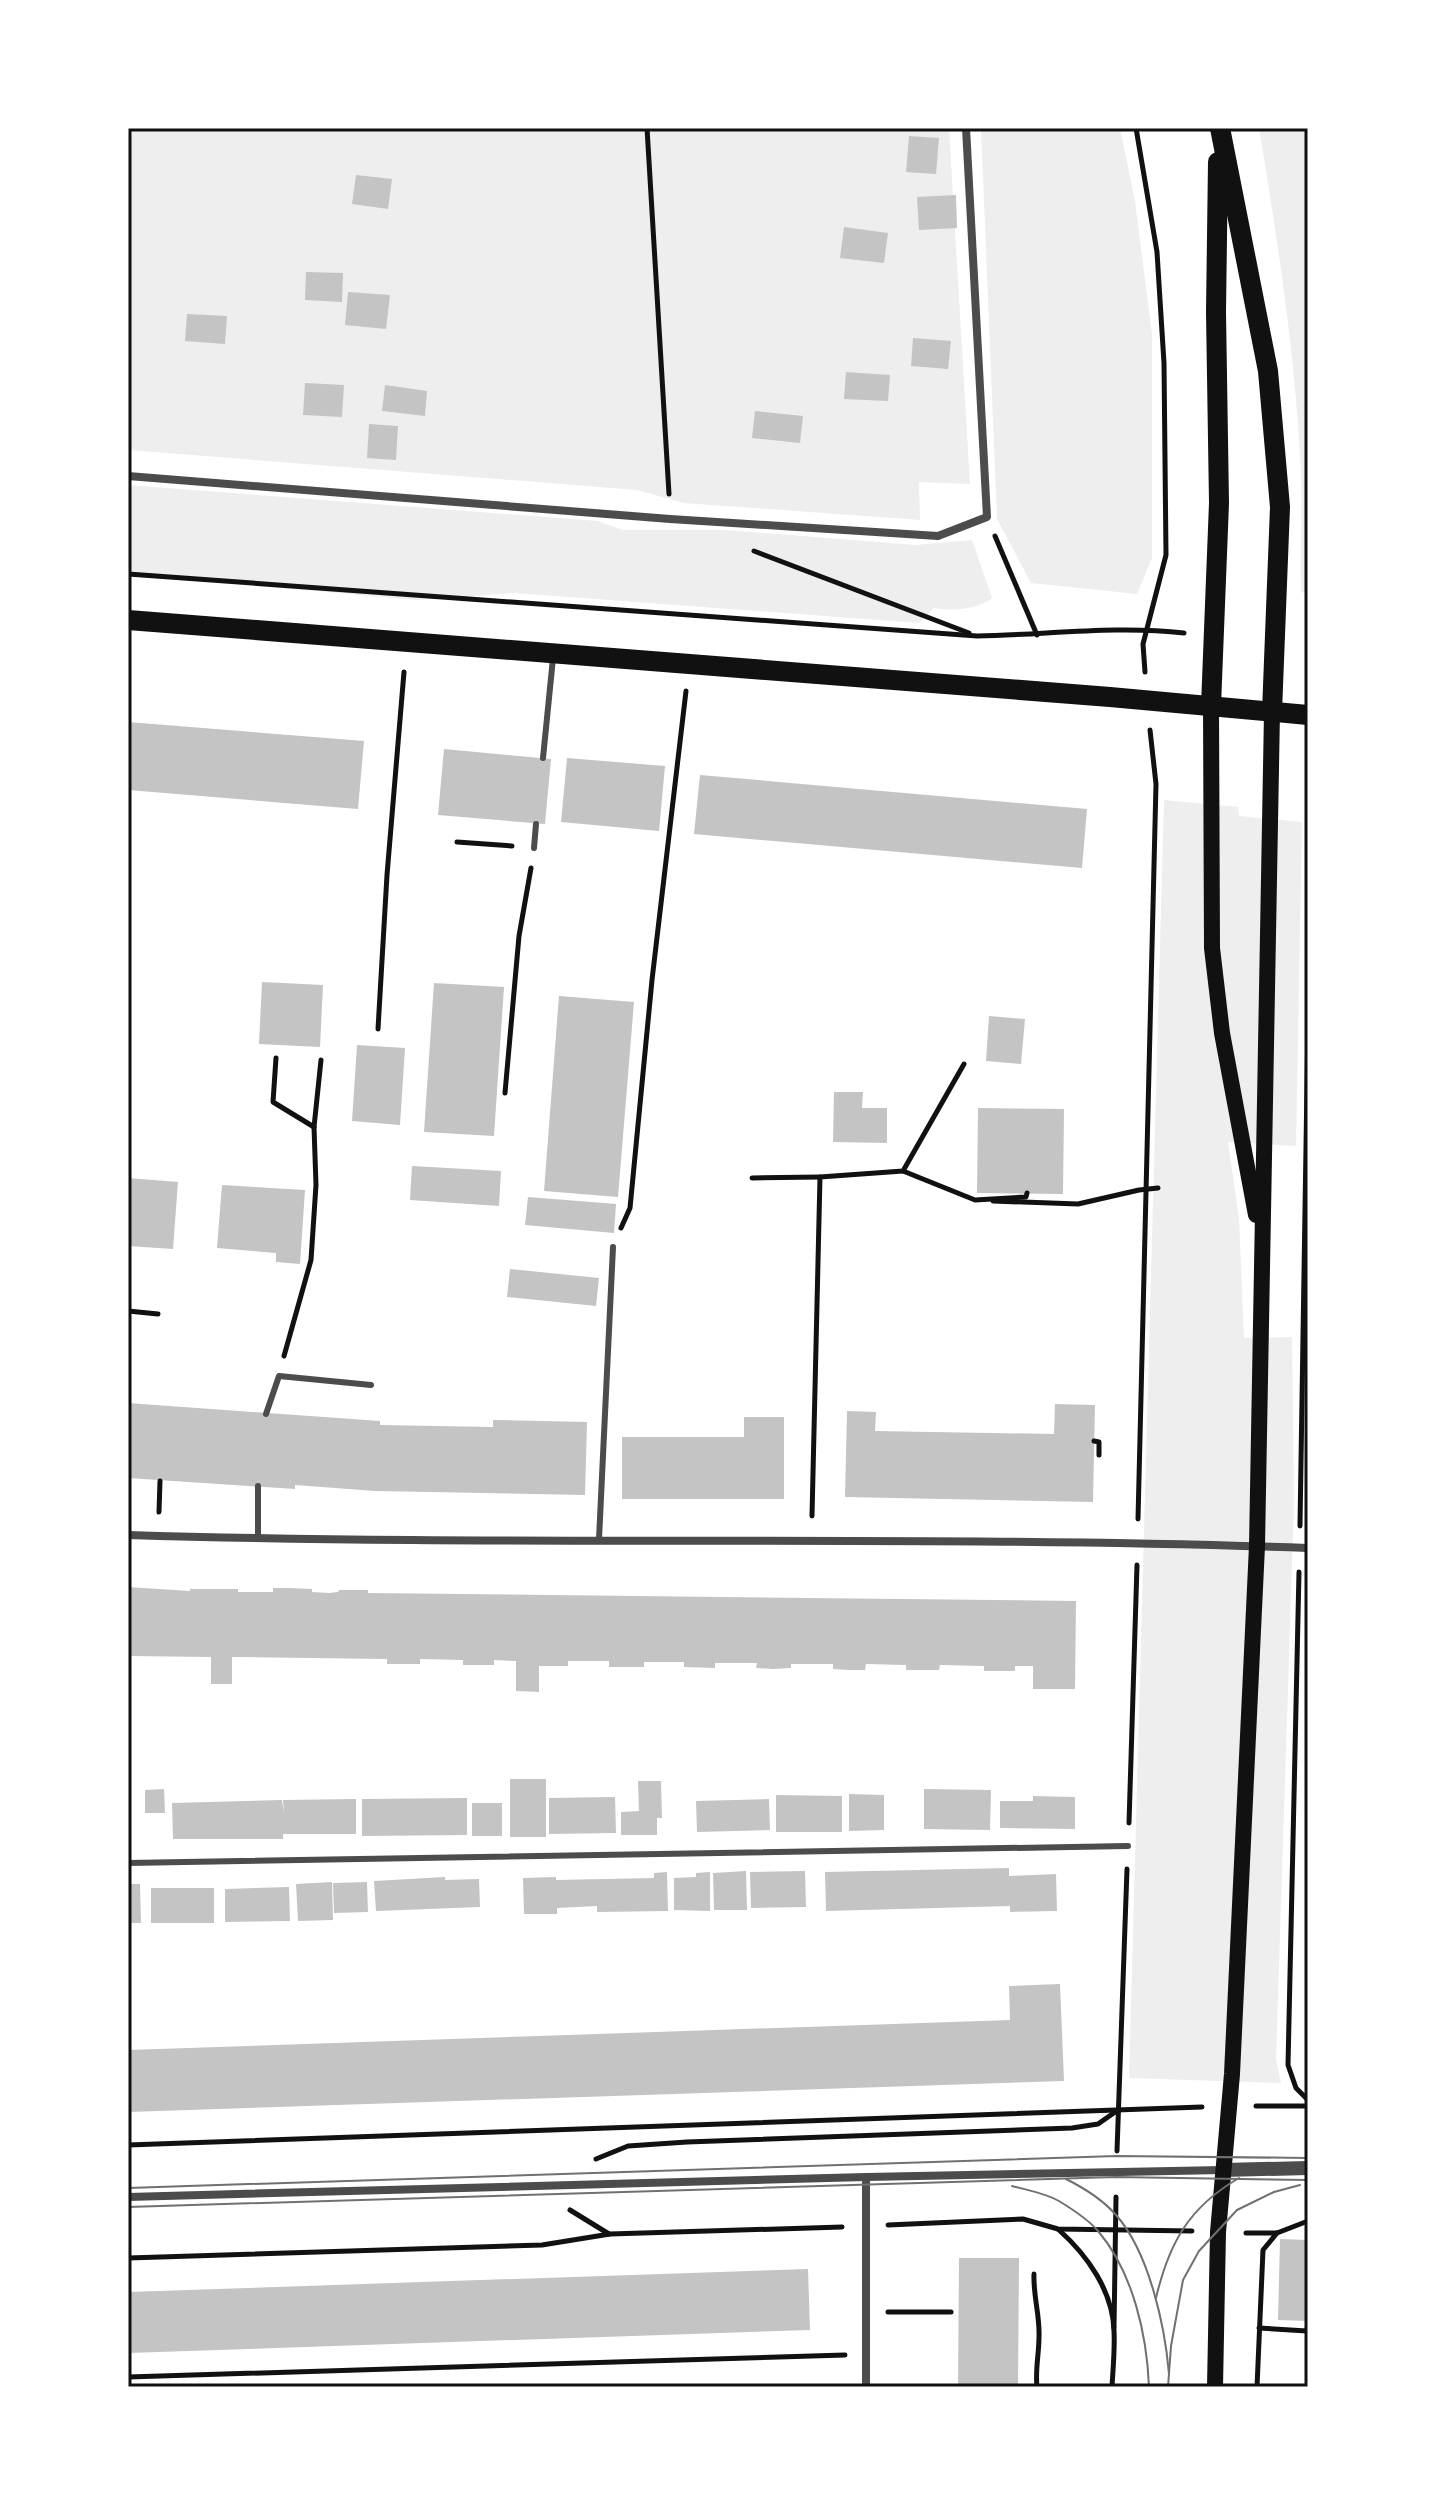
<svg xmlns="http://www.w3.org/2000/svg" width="1436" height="2515" font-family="Rubik,sans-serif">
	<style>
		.green { fill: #eee }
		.building { fill: #c4c4c4 }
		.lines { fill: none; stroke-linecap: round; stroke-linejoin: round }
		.path { stroke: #111; stroke-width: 5 }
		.service { stroke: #4c4c4c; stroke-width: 6 }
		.minor { stroke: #4c4c4c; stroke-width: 8 }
		.tertiary { stroke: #4c4c4c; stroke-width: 14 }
		.secondary { stroke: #111; stroke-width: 16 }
		.primary { stroke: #111; stroke-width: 20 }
		.tram { stroke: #707070; stroke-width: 2 }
		.neatline { fill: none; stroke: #111; stroke-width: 3 }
	</style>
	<rect width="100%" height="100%" fill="#fff"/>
	<g class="green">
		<polygon points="128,128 949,128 970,484 919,482 920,520 684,503 637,490 128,450"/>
		<polygon points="981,128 1120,128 1135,201 1152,335 1152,558 1137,594 1031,583 997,519"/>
		<path d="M 1259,128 L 1307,128 L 1308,133 L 1308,596 L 1301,591 C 1299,553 1303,514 1301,475 C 1296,359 1278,243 1259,128 Z"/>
		<path d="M 128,485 L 598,521 L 622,530 L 726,530 L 915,545 L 972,540 L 992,598 C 978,610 952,611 934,608 L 919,623 L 514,593 L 418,600 L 128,575 Z"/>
		<polygon points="1164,800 1238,807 1239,816 1302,822 1296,1146 1228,1142 1239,1218 1244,1338 1292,1337 1294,1503 1276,2059 1281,2083 1129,2078"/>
	</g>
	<g class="building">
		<polygon points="909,136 939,138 936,174 906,172"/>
		<polygon points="356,175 392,179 388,209 352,204"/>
		<polygon points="956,195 957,228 919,230 917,197"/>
		<polygon points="844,227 888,233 884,263 840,258"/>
		<polygon points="306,272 343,273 342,302 305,300"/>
		<polygon points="348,292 390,295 386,329 345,325"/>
		<polygon points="187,314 227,316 225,344 185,341"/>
		<polygon points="913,338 951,341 948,369 911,366"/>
		<polygon points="846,372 890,375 888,401 844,399"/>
		<polygon points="305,383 344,385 342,417 303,415"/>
		<polygon points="385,385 427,391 425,416 382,411"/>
		<polygon points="755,411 803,416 800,443 752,438"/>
		<polygon points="369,424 398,426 396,460 367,458"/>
		<polygon points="128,722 364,741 358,809 128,790"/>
		<polygon points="444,749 551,759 545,824 438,815"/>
		<polygon points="567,758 665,766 659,831 561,822"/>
		<polygon points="700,775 1087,809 1082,868 694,834"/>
		<polygon points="262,982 323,985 320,1047 259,1044"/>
		<polygon points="434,983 504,987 494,1136 424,1132"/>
		<polygon points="559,996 634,1002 618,1197 544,1191"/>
		<polygon points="989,1016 1025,1019 1021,1064 986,1061"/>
		<polygon points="357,1045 405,1048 400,1125 352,1121"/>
		<polygon points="834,1092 863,1092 862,1108 887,1108 887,1143 833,1142"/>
		<polygon points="978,1108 1064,1109 1063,1194 977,1193"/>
		<polygon points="412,1166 501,1171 499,1206 410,1200"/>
		<polygon points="128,1178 178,1182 173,1249 128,1246"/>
		<polygon points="222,1185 305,1190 300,1264 276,1262 276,1253 217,1248"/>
		<polygon points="528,1197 616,1204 614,1233 525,1225"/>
		<polygon points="510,1269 599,1278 596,1306 507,1297"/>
		<polygon points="128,1403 380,1421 380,1425 493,1427 493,1420 587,1422 585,1495 375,1491 295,1485 295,1489 128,1478"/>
		<polygon points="1055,1404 1095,1405 1093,1502 845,1497 847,1411 876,1412 875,1431 1054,1434"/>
		<polygon points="744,1417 784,1417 784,1499 622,1499 622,1437 744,1437"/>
		<polygon points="128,1587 190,1591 190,1589 238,1589 238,1592 273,1592 273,1588 290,1588 312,1589 312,1592 329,1593 338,1592 339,1590 368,1590 368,1593 1076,1601 1075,1689 1033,1689 1033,1666 1015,1666 1015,1671 984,1671 984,1666 940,1665 939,1670 906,1670 906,1665 866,1664 865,1670 849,1670 833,1669 833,1664 791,1664 791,1668 773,1669 756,1668 757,1663 715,1663 715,1668 684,1667 684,1662 644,1662 644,1667 609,1667 609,1661 568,1661 568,1666 539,1666 539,1692 516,1691 516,1661 494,1660 494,1665 463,1665 463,1660 420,1659 420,1664 387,1664 387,1659 232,1657 232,1684 211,1684 211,1657 128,1656"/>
		<rect x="510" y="1779" width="36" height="58"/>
		<polygon points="638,1781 661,1781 662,1818 657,1818 657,1835 621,1835 621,1812 639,1811"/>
		<polygon points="164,1789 165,1813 145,1813 145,1790"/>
		<polygon points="924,1789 991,1790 990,1830 924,1829"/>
		<polygon points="849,1794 884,1795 884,1830 849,1831"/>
		<polygon points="776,1795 842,1796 842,1832 776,1832"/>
		<polygon points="1033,1796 1075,1797 1075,1829 1000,1828 1000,1801 1033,1801"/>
		<polygon points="615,1797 616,1833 549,1834 549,1798"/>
		<polygon points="467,1798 467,1835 362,1836 362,1799"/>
		<polygon points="356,1799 356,1834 283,1834 283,1839 173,1839 172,1803 282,1800 284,1814 283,1800"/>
		<polygon points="769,1799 770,1830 697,1832 696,1801"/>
		<rect x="472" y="1803" width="30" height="33"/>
		<polygon points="1009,1868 1009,1876 1056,1874 1057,1911 1010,1912 1010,1906 826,1911 825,1872"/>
		<polygon points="746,1871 747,1910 714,1910 713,1873"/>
		<polygon points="805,1871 806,1907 751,1908 750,1872"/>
		<polygon points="667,1872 668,1911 597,1912 597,1906 557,1908 557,1914 524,1914 523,1878 556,1877 556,1880 654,1878 654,1873"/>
		<polygon points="710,1872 710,1911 674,1910 674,1878 696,1877 696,1873"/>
		<polygon points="445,1877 445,1880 479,1879 480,1907 376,1911 374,1881"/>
		<polygon points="332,1882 333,1920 298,1921 296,1884"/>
		<polygon points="367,1882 368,1912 334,1913 333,1883"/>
		<polygon points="128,1884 140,1884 141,1923 128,1923"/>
		<polygon points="289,1887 290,1921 225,1922 225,1889"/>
		<rect x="151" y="1888" width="63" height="35"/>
		<polygon points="1060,1984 1064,2081 128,2112 128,2050 1010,2020 1009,1986"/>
		<polygon points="1280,2239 1308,2240 1308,2321 1278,2320"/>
		<polygon points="959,2258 1019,2258 1018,2387 958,2387"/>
		<polygon points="808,2269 810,2330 128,2353 128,2292"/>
	</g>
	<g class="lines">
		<g class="path">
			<polyline points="647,128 669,494"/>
			<polyline points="1136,128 1157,252 1164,363 1166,555 1143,644 1145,672"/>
			<polyline points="995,536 1037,635"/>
			<polyline points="754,551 969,633"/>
			<path d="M 128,574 L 977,636 C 1046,635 1116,625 1184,633"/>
			<polyline points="457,842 512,846"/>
			<polyline points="378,1029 387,875 404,672"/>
			<polyline points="276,1058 273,1102 314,1127"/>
			<polyline points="505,1093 519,936 531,868"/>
			<polyline points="903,1171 975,1200 1026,1197 1027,1193"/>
			<polyline points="752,1178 820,1177"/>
			<polyline points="993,1201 1078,1204 1139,1190 1158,1188"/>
			<polyline points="621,1228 630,1208 652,980 686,691"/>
			<polyline points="128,1311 158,1314"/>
			<polyline points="284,1356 311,1260 316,1185 314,1127 321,1060"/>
			<polyline points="1094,1441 1099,1442 1099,1455"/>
			<polyline points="159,1512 160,1481"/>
			<polyline points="812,1516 820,1177 903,1171 964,1064"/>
			<polyline points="1138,1519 1156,784 1150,730"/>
			<polyline points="1300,1526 1308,1021"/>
			<polyline points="1299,1572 1288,2065 1296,2088 1308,2100"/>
			<polyline points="1129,1823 1137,1565"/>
			<polyline points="1256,2106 1308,2106"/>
			<polyline points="128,2145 1202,2107"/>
			<polyline points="1117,2151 1127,1869"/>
			<polyline points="596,2159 628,2146 687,2142 1072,2128 1098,2124 1118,2110"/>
			<polyline points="570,2210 609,2234"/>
			<polyline points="888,2225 1023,2219 1058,2229 1192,2231"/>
			<path d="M 1059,2230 C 1087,2255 1113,2291 1114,2331 C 1115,2349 1113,2368 1112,2387"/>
			<polyline points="1246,2233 1277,2233 1308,2221"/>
			<polyline points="128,2258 542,2245 610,2234 842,2227"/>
			<path d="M 1034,2274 C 1033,2296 1040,2315 1039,2337 C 1039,2354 1035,2370 1037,2387"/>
			<polyline points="888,2312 951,2312"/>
			<polyline points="1114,2328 1116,2197"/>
			<polyline points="1259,2328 1307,2331 1308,2321"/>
			<polyline points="128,2377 845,2355"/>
			<polyline points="1257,2387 1263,2250 1277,2233"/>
		</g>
		<g class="service">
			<polyline points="543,758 553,658"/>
			<polyline points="534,848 536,824"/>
			<polyline points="266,1414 279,1376 371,1385"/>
			<polyline points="258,1538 258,1486"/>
			<polyline points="599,1539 613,1247"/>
			<polyline points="128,1863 1128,1846"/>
		</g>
		<g class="minor">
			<polyline points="128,476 670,519 938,536 987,517 966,128"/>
			<path d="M 128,1535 C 521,1547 915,1534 1308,1548"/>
			<polyline points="128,2197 866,2177 1223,2170"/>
			<polyline points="866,2387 866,2177"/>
		</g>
		<polyline class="tertiary" points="1223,2170 1308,2168"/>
		<g class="secondary">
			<polyline points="1211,706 1212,948 1222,1033 1256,1215"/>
			<polyline points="1215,2387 1218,2232 1232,2074 1257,1546 1272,712"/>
		</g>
		<g class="primary">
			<polyline points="1220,128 1268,371 1280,507 1272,712"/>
			<polyline points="128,620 1110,697 1308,715"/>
			<polyline points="1211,706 1219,503 1216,312 1218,162"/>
		</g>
		<g class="tram">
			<path d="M 1066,2179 C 1084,2188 1103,2200 1116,2215 C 1149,2252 1165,2326 1169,2374"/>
			<path d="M 1012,2186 C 1027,2190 1045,2193 1059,2201 C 1072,2209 1089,2220 1098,2231 C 1133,2272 1147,2335 1149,2387"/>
			<polyline points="128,2188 1116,2156 1308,2158"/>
			<polyline points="128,2207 1116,2177 1308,2180"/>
			<path d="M 1156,2298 C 1169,2243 1189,2207 1239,2178"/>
			<polyline points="1168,2387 1171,2346 1183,2280 1199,2251 1237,2210 1274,2192 1300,2185"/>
		</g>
	</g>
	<rect width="1436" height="2515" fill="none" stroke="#ffffff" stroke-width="260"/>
	<rect x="130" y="130" width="1176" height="2255" class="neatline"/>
</svg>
